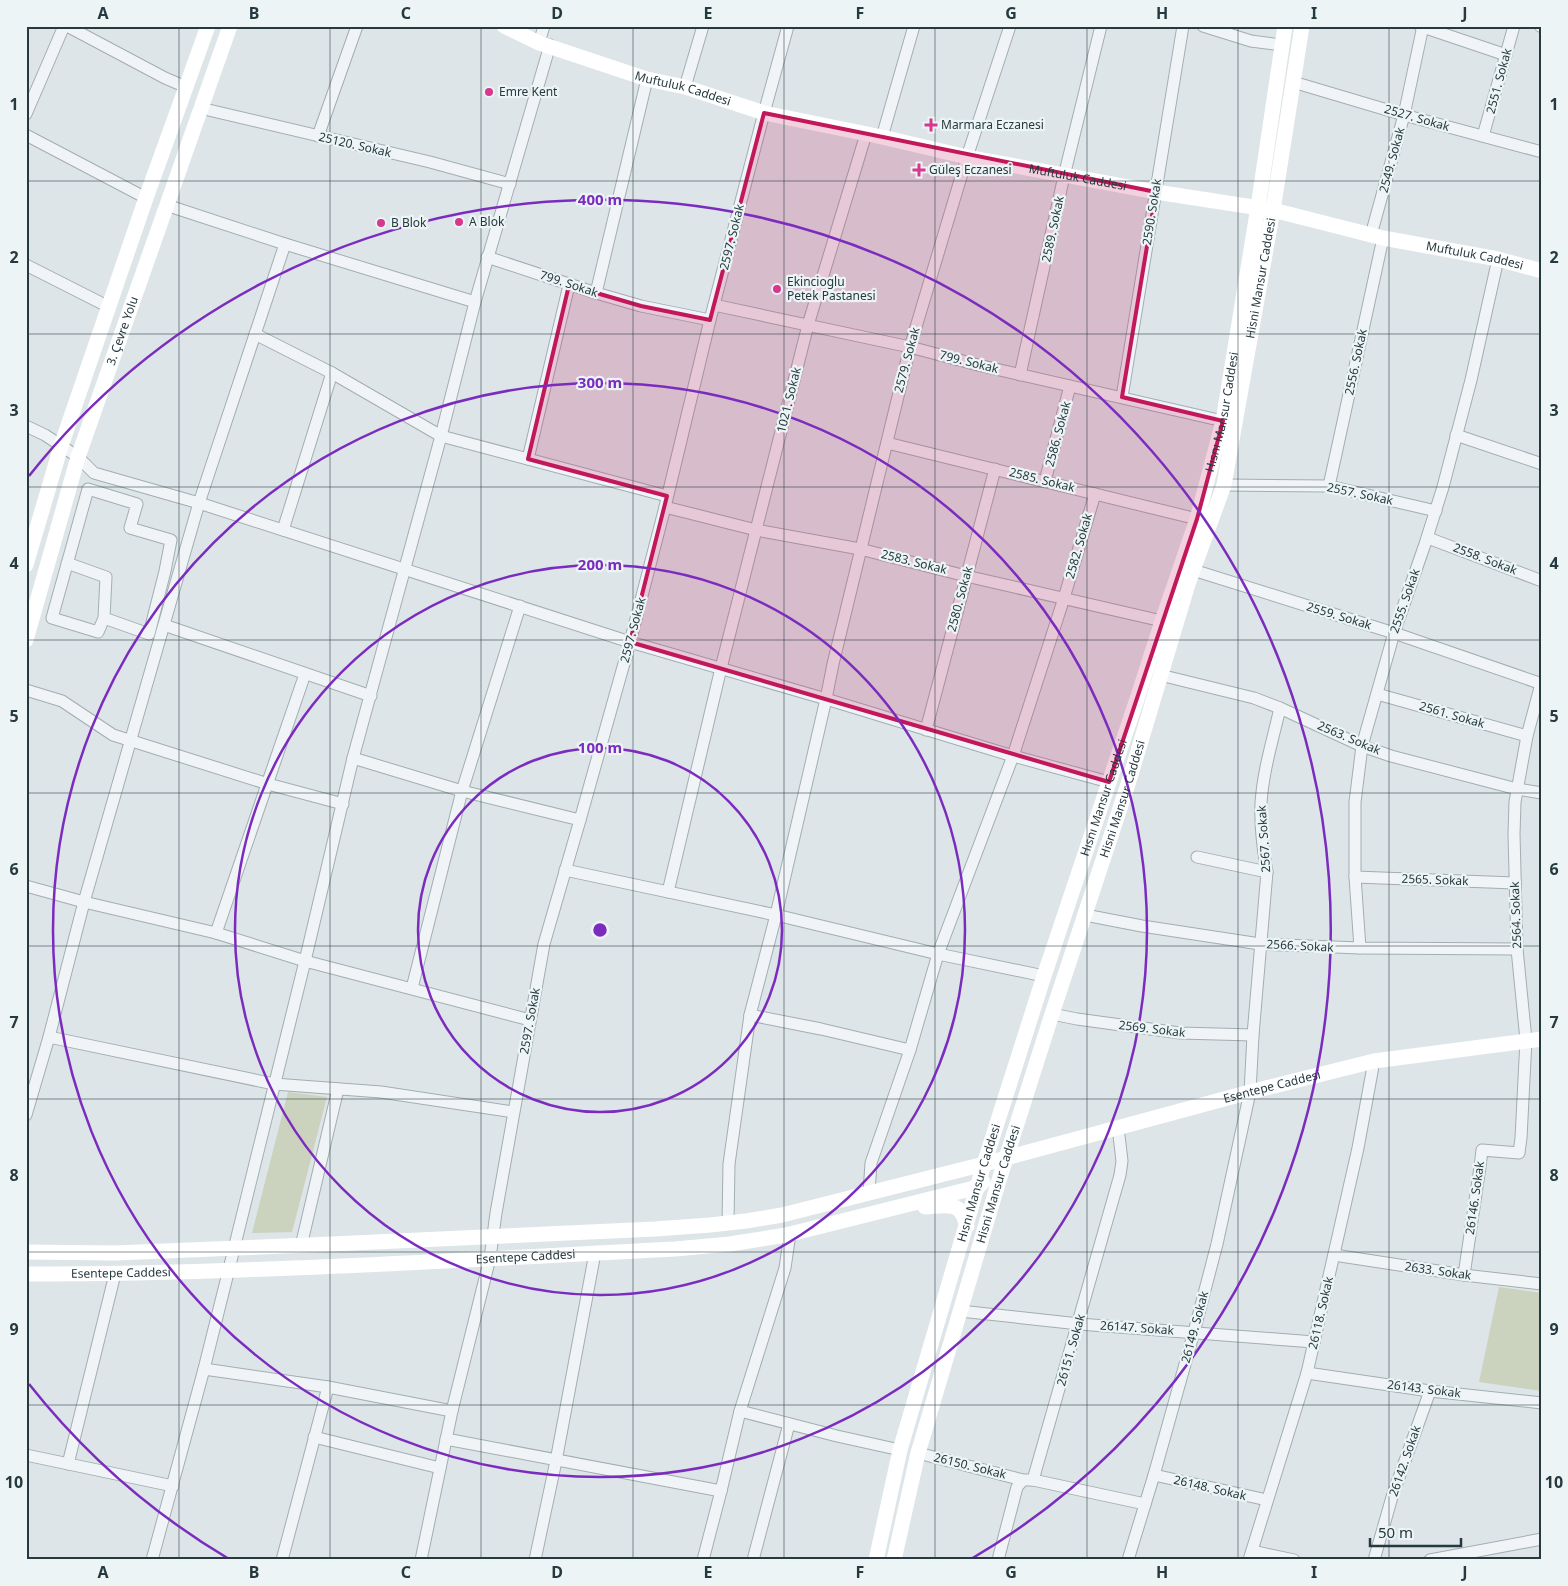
<svg xmlns="http://www.w3.org/2000/svg" width="1568" height="1586" font-family="'Noto Sans',sans-serif">
	<style>
		.green { fill: #cbd2bd }
		.lines { fill: none; stroke-linecap: round; stroke-linejoin: round }
		.street-casing { stroke: #a2aeb2; stroke-width: 13 }
		.street { stroke: #f0f4f6; stroke-width: 11 }
		.secondary { stroke: #fff; stroke-width: 15 }
		.marked { fill: #c2185b; fill-opacity: 0.2; stroke: #c2185b; stroke-width: 4; stroke-linejoin: round }
		.grid { fill: none; stroke: #25393f; stroke-width: 1; stroke-opacity: 0.55 }
		.ring { fill: none; stroke: #7b2cbf; stroke-width: 2.5 }
		.poi-dot { fill: #d7378d; stroke: #ecf4f5; stroke-width: 2 }
		.labels { text-anchor: middle; stroke-width: 4.5; stroke-linejoin: round; paint-order: stroke }
		.street-label { font-size: 12px; fill: #25393f; stroke: #ecf4f5 }
		.poi-label { font-size: 12px; fill: #25393f; stroke: #ecf4f5; text-anchor: start }
		.centre { fill: #7b2cbf; stroke: #ecf4f5; stroke-width: 2.5 }
		.ring-label { font-size: 15px; text-anchor: middle; font-weight: bold; fill: #7b2cbf; stroke: #ecf4f5; stroke-width: 4.5; stroke-linejoin: round; paint-order: stroke }
		.neatline { fill: none; stroke: #25393f; stroke-width: 2 }
		.grid-label { font-size: 16px; text-anchor: middle; font-weight: bold; fill: #25393f }
	</style>
	<rect width="100%" height="100%" fill="#dde5e8"/>
	<g class="green">
		<polygon points="288,1092 327,1097 292,1232 252,1233"/>
		<polygon points="1499,1287 1542,1293 1542,1391 1479,1382"/>
	</g>
	<g class="lines">
		<defs>
			<g id="street">
				<polyline points="67,26 165,78 186,87"/>
				<polyline points="1203,26 1251,41 1282,45"/>
				<polyline points="1420,26 1506,55"/>
				<polyline points="1540,26 1542,27"/>
				<polyline points="539,43 544,26"/>
				<polyline points="1293,82 1404,115 1542,152"/>
				<polyline points="685,87 703,26"/>
				<polyline points="200,108 430,162 510,184"/>
				<polyline points="26,114 64,26"/>
				<polyline points="26,135 146,198"/>
				<polyline points="318,136 357,26"/>
				<polyline points="1483,136 1514,26"/>
				<polyline points="882,137 914,26"/>
				<polyline points="166,205 285,244 475,302"/>
				<polyline points="1371,235 1404,115 1423,26"/>
				<polyline points="487,257 596,293 641,306 710,320"/>
				<polyline points="26,265 109,307"/>
				<polyline points="596,293 647,79"/>
				<polyline points="714,305 910,347 978,365 1223,421"/>
				<polyline points="255,334 332,373 441,436 667,496"/>
				<polyline points="1020,375 1064,176 1101,26"/>
				<polyline points="1122,397 1183,26"/>
				<polyline points="26,426 45,435 78,457 94,473 199,503 630,642 826,699 1013,756 1109,782"/>
				<polyline points="1456,435 1542,464"/>
				<polyline points="887,443 1197,519"/>
				<polyline points="528,459 569,285"/>
				<polyline points="1045,481 1070,386"/>
				<polyline points="1224,485 1329,486 1436,511"/>
				<polyline points="1329,486 1383,238"/>
				<polyline points="665,507 756,530 860,549 966,576 1162,621"/>
				<polyline points="283,530 332,373"/>
				<polyline points="1428,538 1542,581"/>
				<polyline points="67,563 106,577 104,618 98,632 52,618 88,489 137,504 130,528 171,540 165,571 149,634 104,618"/>
				<polyline points="1193,570 1394,633 1542,684"/>
				<polyline points="164,625 371,696"/>
				<polyline points="1160,675 1254,698 1280,708 1362,746 1391,756 1517,789 1542,793"/>
				<polyline points="26,690 62,701 113,735 268,784 343,804"/>
				<polyline points="1377,694 1527,736"/>
				<polyline points="926,730 995,469"/>
				<polyline points="353,758 462,791 580,820"/>
				<polyline points="1197,857 1267,872"/>
				<polyline points="565,870 776,915 938,954 1044,976"/>
				<polyline points="1355,877 1515,883"/>
				<polyline points="26,886 84,902 216,933 305,961 530,1020"/>
				<polyline points="668,892 721,668 808,325 866,134"/>
				<polyline points="1085,915 1142,926 1260,944 1360,948 1517,949"/>
				<polyline points="216,933 305,674"/>
				<polyline points="1360,948 1355,877 1355,802 1362,746 1394,633 1425,544 1443,487 1471,380 1498,259"/>
				<polyline points="412,988 462,791 520,606"/>
				<polyline points="1052,1014 1077,1019 1180,1033 1253,1035"/>
				<polyline points="750,1015 821,1029 910,1050"/>
				<polyline points="49,1037 274,1084 381,1092 513,1112"/>
				<polyline points="26,1115 49,1037 84,902 199,503 285,244"/>
				<polyline points="869,1193 871,1163 910,1050 938,954 1013,756 1064,598 1095,494"/>
				<polyline points="728,1223 729,1164 750,1015 776,915 826,699 833,664 910,347 967,157 1010,26"/>
				<polyline points="301,1246 338,1089"/>
				<polyline points="1334,1255 1464,1275 1542,1284"/>
				<polyline points="1464,1275 1480,1167 1482,1150 1519,1153 1521,1138 1526,1040 1517,949 1514,834 1515,802 1527,736 1541,684"/>
				<polyline points="960,1311 1079,1324 1314,1342"/>
				<polyline points="204,1369 328,1387 452,1411"/>
				<polyline points="1307,1373 1430,1391 1542,1403"/>
				<polyline points="740,1411 837,1436 900,1450"/>
				<polyline points="314,1437 440,1468"/>
				<polyline points="446,1439 721,1491"/>
				<polyline points="918,1453 1023,1480"/>
				<polyline points="26,1455 173,1486"/>
				<polyline points="68,1464 115,1274"/>
				<polyline points="1154,1475 1267,1500"/>
				<polyline points="1033,1480 1145,1504"/>
				<polyline points="1252,1551 1294,1560"/>
				<polyline points="152,1560 204,1369 229,1269 305,961 353,758 441,436 475,302 550,45"/>
				<polyline points="282,1560 328,1387"/>
				<polyline points="421,1560 452,1411 490,1258 496,1213 544,944 580,820 630,642 665,507 710,320 764,113 788,26"/>
				<polyline points="535,1560 556,1461 595,1253"/>
				<polyline points="703,1560 721,1491 740,1411 785,1268 790,1234"/>
				<polyline points="753,1560 789,1424"/>
				<polyline points="998,1560 1017,1487 1023,1480 1033,1480 1120,1175 1122,1161 1118,1127"/>
				<path d="M 1128,1560 L 1154,1475 L 1194,1332 L 1217,1244 L 1250,1092 L 1253,1035 L 1267,872 C 1263,850 1260,825 1261,803 C 1263,771 1273,739 1280,708"/>
				<polyline points="1249,1560 1307,1373 1358,1148 1374,1061"/>
				<polyline points="1374,1560 1392,1497 1430,1391"/>
				<polyline points="1430,1560 1542,1539"/>
			</g>
		</defs>
		<use href="#street" class="street-casing"/>
		<use href="#street" class="street"/>
		<g class="secondary">
			<path id="s1" d="M 504,26 L 539,43 L 647,79 L 685,87 L 764,113 L 882,137 L 967,157 L 1156,192 L 1273,210 L 1383,238 L 1498,259 L 1542,271"/>
			<polyline points="26,565 61,446 146,198 208,26"/>
			<path id="s2" d="M 26,640 L 78,457 L 230,26"/>
			<path d="M 925,1207 C 935,1207 953,1202 960,1211 C 964,1215 965,1221 967,1226"/>
			<path id="s3" d="M 26,1252 L 115,1253 L 332,1244 L 655,1229 L 710,1225 L 746,1221 L 782,1215 L 984,1164 L 1250,1092 L 1374,1061 L 1542,1039"/>
			<path id="s4" d="M 26,1274 C 242,1274 459,1260 675,1249 L 730,1244 L 786,1235 L 978,1187 L 983,1182"/>
			<path id="s5" d="M 876,1560 L 900,1450 L 984,1164 L 1044,976 L 1138,696 L 1162,621 L 1197,519 L 1223,421 L 1258,207 L 1285,26"/>
			<path id="s6" d="M 894,1560 L 918,1453 L 1000,1177 L 1052,1014 L 1129,781 L 1188,584 L 1224,485 L 1273,210 L 1302,26"/>
		</g>
	</g>
	<path class="marked" d="M 764,113 L 1156,192 L 1122,397 L 1223,421 L 1197,519 L 1109,782 L 630,642 L 667,496 L 528,459 L 569,285 L 641,306 L 710,320 Z"/>
	<path class="grid" d="M 179,26 L 179,1560M 330,26 L 330,1560M 481,26 L 481,1560M 633,26 L 633,1560M 784,26 L 784,1560M 935,26 L 935,1560M 1087,26 L 1087,1560M 1238,26 L 1238,1560M 1389,26 L 1389,1560M 26,181 L 1542,181M 26,334 L 1542,334M 26,487 L 1542,487M 26,640 L 1542,640M 26,793 L 1542,793M 26,946 L 1542,946M 26,1099 L 1542,1099M 26,1252 L 1542,1252M 26,1405 L 1542,1405"/>
	<g class="ring">
		<circle cx="600" cy="930" r="182"/>
		<circle cx="600" cy="930" r="365"/>
		<circle cx="600" cy="930" r="547"/>
		<path d="M229 1559A730 730 0 0 1 29 1384M29 476A730 730 0 1 1 971 1559"/>
	</g>
	<g class="poi-dot">
		<circle cx="489" cy="92" r="5"/>
		<path d="M928.5 117.5h5v5h5v5h-5v5h-5v-5h-5v-5h5z"/>
		<path d="M916.5 162.5h5v5h5v5h-5v5h-5v-5h-5v-5h5z"/>
		<circle cx="459" cy="222" r="5"/>
		<circle cx="381" cy="223" r="5"/>
		<circle cx="777" cy="289" r="5"/>
	</g>
	<g class="labels">
		<g class="street-label">
			<text transform="translate(1499 81) rotate(-75)" y="4">2551. Sokak</text>
			<text dy="4" stroke="none"><textPath href="#s1" startOffset="190">Muftuluk Caddesi</textPath></text>
			<text transform="translate(1417 118) rotate(16)" y="4">2527. Sokak</text>
			<text transform="translate(355 145) rotate(13)" y="4">25120. Sokak</text>
			<text transform="translate(1392 160) rotate(-75)" y="4">2549. Sokak</text>
			<text dy="4" stroke="none"><textPath href="#s1" startOffset="595">Muftuluk Caddesi</textPath></text>
			<text transform="translate(1152 212) rotate(-81)" y="4">2590. Sokak</text>
			<text transform="translate(1053 229) rotate(-78)" y="4">2589. Sokak</text>
			<text transform="translate(732 237) rotate(-76)" y="4">2597. Sokak</text>
			<text dy="4" stroke="none"><textPath href="#s1" startOffset="1000">Muftuluk Caddesi</textPath></text>
			<text dy="4" stroke="none"><textPath href="#s6" startOffset="1335">Hisni Mansur Caddesi</textPath></text>
			<text transform="translate(569 284) rotate(18)" y="4">799. Sokak</text>
			<text dy="4" stroke="none"><textPath href="#s2" startOffset="324">3. Çevre Yolu</textPath></text>
			<text transform="translate(907 360) rotate(-75)" y="4">2579. Sokak</text>
			<text transform="translate(969 362) rotate(14)" y="4">799. Sokak</text>
			<text transform="translate(1356 362) rotate(-78)" y="4">2556. Sokak</text>
			<text transform="translate(789 400) rotate(-76)" y="4">1021. Sokak</text>
			<text dy="4" stroke="none"><textPath href="#s5" startOffset="1200">Hısnı Mansur Caddesi</textPath></text>
			<text transform="translate(1058 434) rotate(-75)" y="4">2586. Sokak</text>
			<text transform="translate(1042 480) rotate(14)" y="4">2585. Sokak</text>
			<text transform="translate(1360 494) rotate(12)" y="4">2557. Sokak</text>
			<text transform="translate(1079 546) rotate(-74)" y="4">2582. Sokak</text>
			<text transform="translate(1485 559) rotate(21)" y="4">2558. Sokak</text>
			<text transform="translate(914 562) rotate(14)" y="4">2583. Sokak</text>
			<text transform="translate(960 599) rotate(-75)" y="4">2580. Sokak</text>
			<text transform="translate(1405 601) rotate(-71)" y="4">2555. Sokak</text>
			<text transform="translate(1339 616) rotate(17)" y="4">2559. Sokak</text>
			<text transform="translate(633 630) rotate(-75)" y="4">2597. Sokak</text>
			<text transform="translate(1452 715) rotate(16)" y="4">2561. Sokak</text>
			<text transform="translate(1349 738) rotate(23)" y="4">2563. Sokak</text>
			<text dy="4" stroke="none"><textPath href="#s5" startOffset="796">Hısnı Mansur Caddesi</textPath></text>
			<text dy="4" stroke="none"><textPath href="#s6" startOffset="795">Hisni Mansur Caddesi</textPath></text>
			<text transform="translate(1264 839) rotate(-94)" y="4">2567. Sokak</text>
			<text transform="translate(1435 880) rotate(2)" y="4">2565. Sokak</text>
			<text transform="translate(1516 915) rotate(-92)" y="4">2564. Sokak</text>
			<text transform="translate(1300 946) rotate(3)" y="4">2566. Sokak</text>
			<text transform="translate(530 1021) rotate(-80)" y="4">2597. Sokak</text>
			<text transform="translate(1152 1029) rotate(7)" y="4">2569. Sokak</text>
			<text dy="4" stroke="none"><textPath href="#s3" startOffset="1264">Esentepe Caddesi</textPath></text>
			<text dy="4" stroke="none"><textPath href="#s5" startOffset="391">Hısnı Mansur Caddesi</textPath></text>
			<text dy="4" stroke="none"><textPath href="#s6" startOffset="390">Hisni Mansur Caddesi</textPath></text>
			<text transform="translate(1475 1198) rotate(-82)" y="4">26146. Sokak</text>
			<text dy="4" stroke="none"><textPath href="#s4" startOffset="500">Esentepe Caddesi</textPath></text>
			<text transform="translate(1438 1271) rotate(8)" y="4">2633. Sokak</text>
			<text dy="4" stroke="none"><textPath href="#s4" startOffset="95">Esentepe Caddesi</textPath></text>
			<text transform="translate(1321 1313) rotate(-77)" y="4">26118. Sokak</text>
			<text transform="translate(1195 1327) rotate(-75)" y="4">26149. Sokak</text>
			<text transform="translate(1137 1328) rotate(4)" y="4">26147. Sokak</text>
			<text transform="translate(1071 1350) rotate(-74)" y="4">26151. Sokak</text>
			<text transform="translate(1424 1389) rotate(7)" y="4">26143. Sokak</text>
			<text transform="translate(1405 1461) rotate(-71)" y="4">26142. Sokak</text>
			<text transform="translate(970 1466) rotate(14)" y="4">26150. Sokak</text>
			<text transform="translate(1210 1488) rotate(13)" y="4">26148. Sokak</text>
		</g>
		<g class="poi-label">
			<text x="499" y="96">Emre Kent</text>
			<text x="941" y="129">Marmara Eczanesi</text>
			<text x="929" y="174">Güleş Eczanesi</text>
			<text x="469" y="226">A Blok</text>
			<text x="391" y="227">B Blok</text>
			<text x="787" y="286">Ekincioglu<tspan x="787" dy="14">Petek Pastanesi</tspan></text>
		</g>
	</g>
	<circle cx="600" cy="930" r="8" class="centre"/>
	<g class="ring-label">
		<text x="600" y="205">400 m</text>
		<text x="600" y="388">300 m</text>
		<text x="600" y="570">200 m</text>
		<text x="600" y="753">100 m</text>
	</g>
	<rect width="1568" height="1586" fill="none" stroke="#ecf4f5" stroke-width="55"/>
	<path d="M1370 1538v8h91v-8" fill="none" stroke="#25393f" stroke-width="2.5"/>
	<text x="1378" y="1538" font-size="15" fill="#25393f" stroke="#ecf4f5" stroke-width="4" paint-order="stroke">50 m</text>
	<rect x="28" y="28" width="1512" height="1530" class="neatline"/>
	<g class="grid-label">
		<text x="103" y="19">A</text>
		<text x="254" y="19">B</text>
		<text x="406" y="19">C</text>
		<text x="557" y="19">D</text>
		<text x="708" y="19">E</text>
		<text x="860" y="19">F</text>
		<text x="1011" y="19">G</text>
		<text x="1162" y="19">H</text>
		<text x="1314" y="19">I</text>
		<text x="1465" y="19">J</text>
		<text x="14" y="110">1</text>
		<text x="1554" y="110">1</text>
		<text x="14" y="263">2</text>
		<text x="1554" y="263">2</text>
		<text x="14" y="416">3</text>
		<text x="1554" y="416">3</text>
		<text x="14" y="569">4</text>
		<text x="1554" y="569">4</text>
		<text x="14" y="722">5</text>
		<text x="1554" y="722">5</text>
		<text x="14" y="875">6</text>
		<text x="1554" y="875">6</text>
		<text x="14" y="1028">7</text>
		<text x="1554" y="1028">7</text>
		<text x="14" y="1181">8</text>
		<text x="1554" y="1181">8</text>
		<text x="14" y="1335">9</text>
		<text x="1554" y="1335">9</text>
		<text x="14" y="1488">10</text>
		<text x="1554" y="1488">10</text>
		<text x="103" y="1578">A</text>
		<text x="254" y="1578">B</text>
		<text x="406" y="1578">C</text>
		<text x="557" y="1578">D</text>
		<text x="708" y="1578">E</text>
		<text x="860" y="1578">F</text>
		<text x="1011" y="1578">G</text>
		<text x="1162" y="1578">H</text>
		<text x="1314" y="1578">I</text>
		<text x="1465" y="1578">J</text>
	</g>
</svg>
